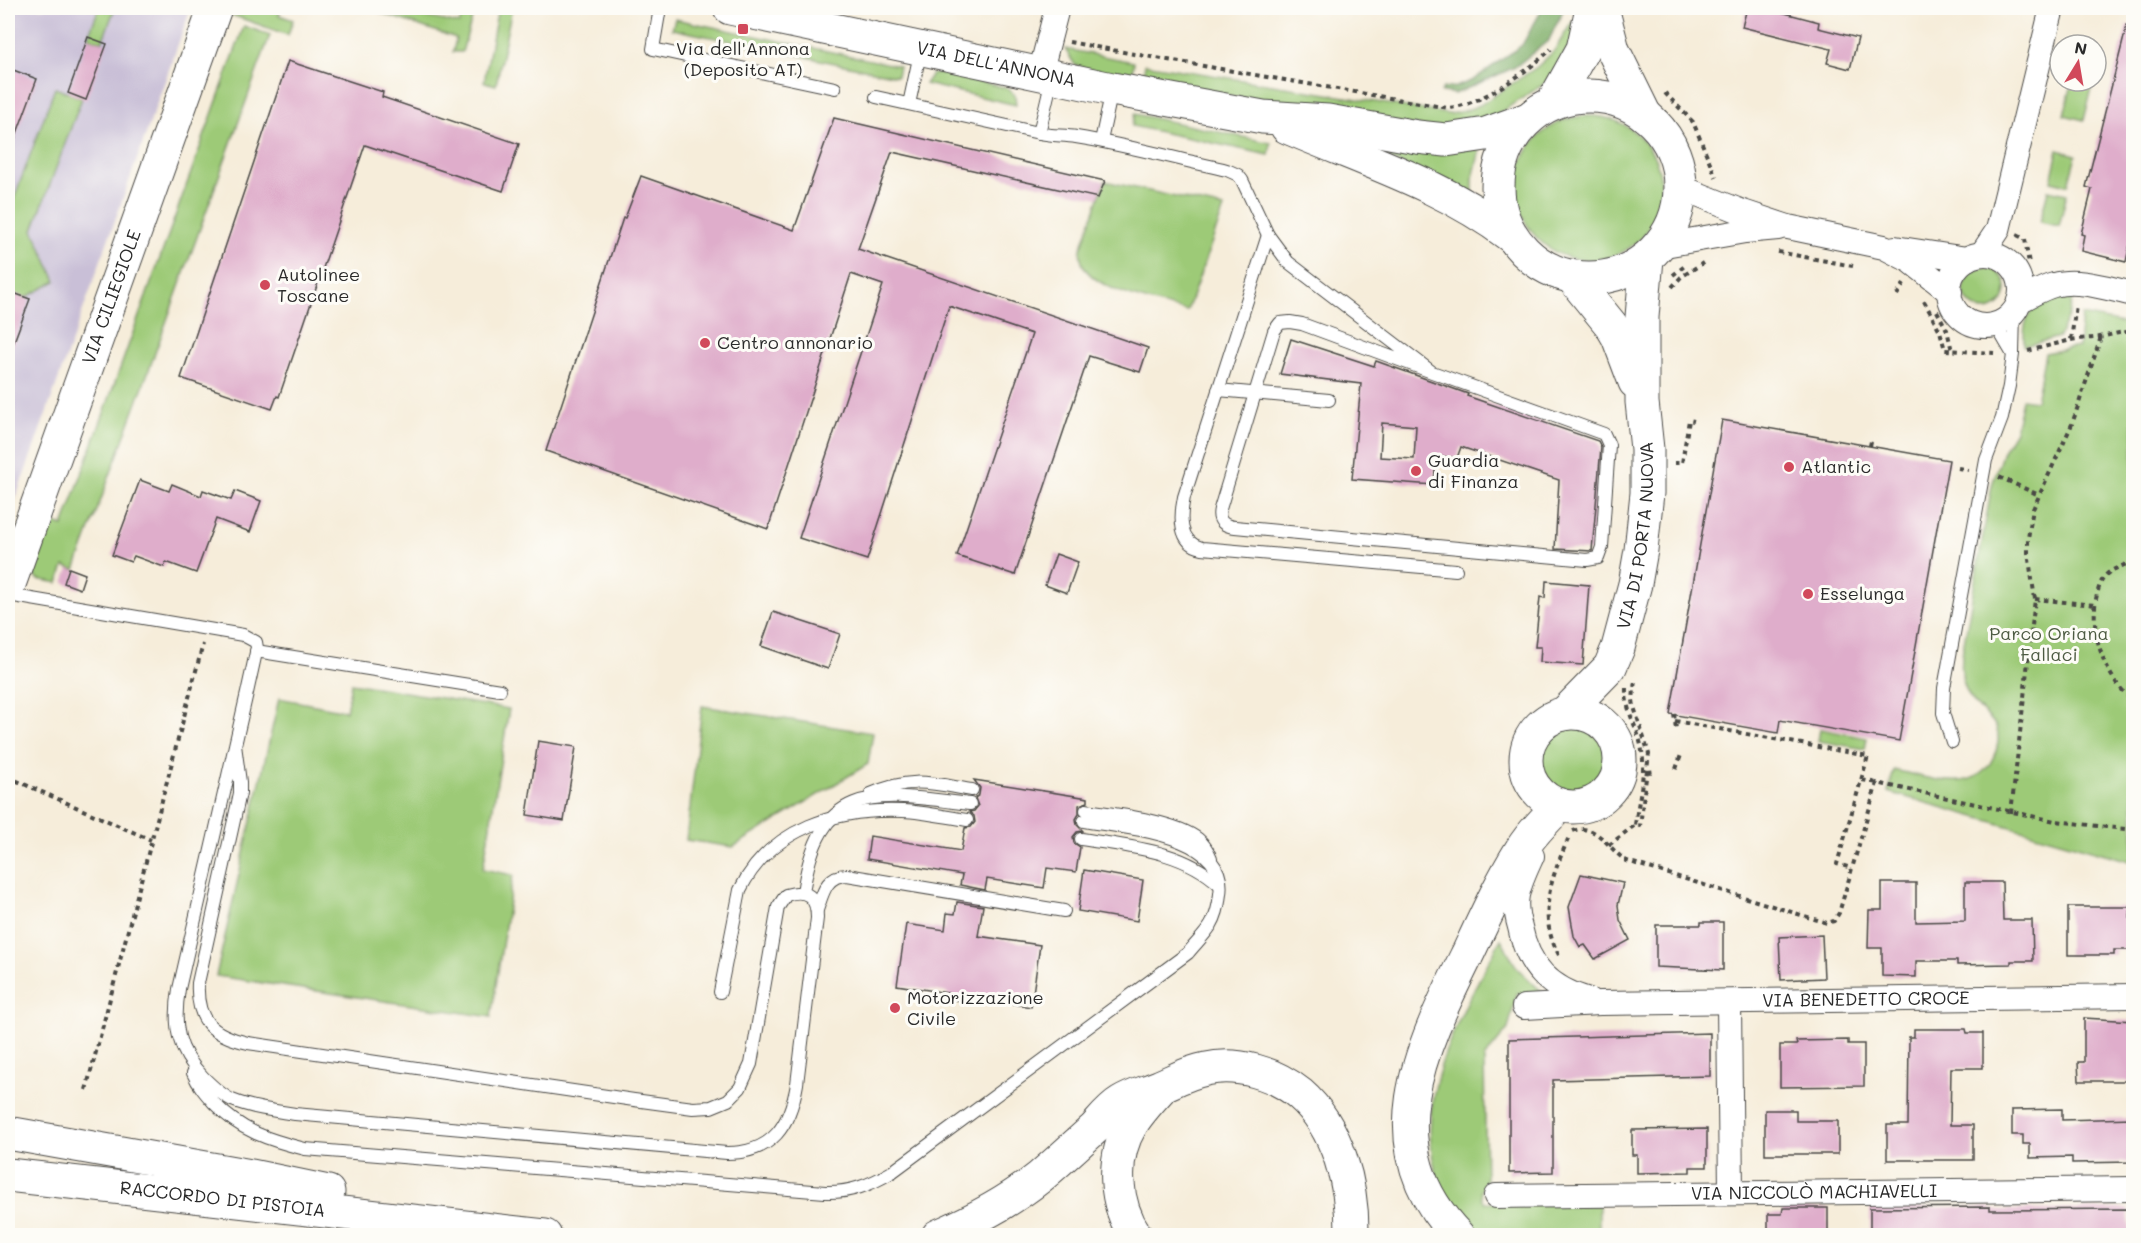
<svg xmlns="http://www.w3.org/2000/svg" width="2141" height="1243" font-family="Mali,sans-serif">
	<style>
		.industrial { fill: #c9bfd7 }
		.green { fill: #9dca77; stroke: #647a51; stroke-width: 1.5 }
		.forest { fill: #7eae68; stroke: #546c4a; stroke-width: 1.5 }
		.building { fill: #dfadcb; fill-rule: evenodd }
		.lines { fill: none; stroke-linecap: round; stroke-linejoin: round }
		.lane-casing { stroke: #494845; stroke-width: 14 }
		.street-casing { stroke: #494845; stroke-width: 26 }
		.secondary-casing { stroke: #494845; stroke-width: 35 }
		.highway-casing { stroke: #494845; stroke-width: 35 }
		.path { stroke: #494845; stroke-width: 4; stroke-dasharray: 4.5 4.5; stroke-linecap: butt }
		.lane { stroke: #fff; stroke-width: 12 }
		.street { stroke: #fff; stroke-width: 24 }
		.secondary { stroke: #fff; stroke-width: 33 }
		.highway { stroke: #fff; stroke-width: 33 }
		.poi-dot { fill: #d1495b; stroke: #fdfcf7; stroke-width: 2 }
		.labels { text-anchor: middle; stroke-width: 6; stroke-linejoin: round; paint-order: stroke }
		.poi-label { font-size: 18px; fill: #2b2b2b; stroke: #fdfcf7; text-anchor: start }
		.street-label { font-size: 18px; fill: #2b2b2b; stroke: #fdfcf7 }
		.park-label { font-size: 18px; fill: #4d5b42; stroke: #fdfcf7 }
	</style>
	<rect width="100%" height="100%" fill="#fdfcf7"/>
	<filter id="ink" filterUnits="userSpaceOnUse"><feTurbulence type="fractalNoise" baseFrequency=".0167" numOctaves="2"/><feDisplacementMap in="SourceGraphic" scale="12" xChannelSelector="R" yChannelSelector="G"/><feConvolveMatrix kernelMatrix="1 2 1 2 8 2 1 2 1" color-interpolation-filters="sRGB"/></filter>
	<filter id="wash" filterUnits="userSpaceOnUse"><feTurbulence type="fractalNoise" baseFrequency=".008" numOctaves="4" result="noise"/><feDisplacementMap in="SourceGraphic" scale="24" xChannelSelector="R" yChannelSelector="G"/><feGaussianBlur stdDeviation="1.35" result="paint"/><feColorMatrix in="noise" values="0 0 0 0 0 0 0 0 0 0 0 0 0 0 0 0 0 1.4 0 .05"/><feComposite in="paint" operator="in"/></filter>
	<g filter="url(#wash)">
		<rect width="100%" height="100%" fill="#f6edda"/>
		<polygon class="industrial" points="8,8 191,8 8,520"/>
		<g class="green">
			<polygon points="99,8 115,8 102,42 88,37"/>
			<polygon points="232,8 282,8 279,15 293,20 288,35 229,14"/>
			<polygon points="382,8 459,24 463,11 470,13 472,18 462,52 453,52 456,38 381,13"/>
			<polygon points="498,8 512,8 496,85 484,82"/>
			<polygon points="675,19 899,66 897,76 672,29"/>
			<polygon points="1572,22 1576,23 1574,40 1547,82 1490,119 1449,131 1142,82 1145,64 1449,114 1464,111 1480,105 1537,67 1554,51"/>
			<polygon points="244,26 270,35 150,367 75,570 64,566 58,583 37,579 29,567 46,520 63,526"/>
			<polygon points="1065,49 1134,62 1131,80 1075,65"/>
			<polygon points="943,73 1007,88 1015,95 1016,105 925,84 932,74"/>
			<polygon points="2072,84 2092,88 2084,120 2064,115"/>
			<polygon points="55,88 82,98 33,230 56,281 25,298 8,291 8,215"/>
			<polygon points="1135,114 1271,143 1269,155 1132,126"/>
			<circle cx="1589" cy="188" r="72"/>
			<polygon points="1323,129 1480,150 1473,178 1473,196"/>
			<polygon points="2058,150 2076,155 2068,185 2051,181"/>
			<path d="M 1105,181 L 1224,208 L 1187,311 C 1159,303 1073,289 1081,249 Z"/>
			<polygon points="2048,190 2067,194 2059,226 2040,222"/>
			<circle cx="1985" cy="289" r="21"/>
			<path d="M 2059,295 L 2073,295 L 2069,313 L 2059,337 L 2024,346 C 2022,316 2031,305 2059,295 Z"/>
			<path d="M 2082,315 L 2133,325 L 2134,659 L 2129,677 L 2134,691 L 2133,862 L 1888,792 L 1894,770 C 1927,777 1975,797 1993,758 C 1998,749 2000,737 1996,727 C 1993,720 1987,716 1981,710 C 1962,692 1959,674 1963,648 L 1992,485 L 2003,451 L 2015,431 L 2022,399 L 2036,401 L 2045,353 L 2079,347 Z"/>
			<polygon points="351,683 509,709 483,869 513,875 491,1017 216,976 279,698 346,711"/>
			<polygon points="702,706 873,733 868,764 733,847 686,840"/>
			<circle cx="1574" cy="760" r="33"/>
			<polygon points="1820,729 1867,738 1865,749 1818,741"/>
			<path d="M 1501,939 L 1517,968 L 1543,993 L 1545,998 L 1542,1000 L 1517,993 L 1508,1029 L 1484,1058 L 1486,1182 L 1481,1191 L 1482,1199 L 1485,1202 L 1599,1205 L 1599,1235 L 1474,1236 C 1466,1227 1456,1218 1449,1209 C 1443,1201 1441,1188 1438,1179 C 1410,1095 1463,1010 1501,939 Z"/>
		</g>
		<polygon class="forest" points="1543,8 1564,8 1549,40 1515,67 1455,94 1441,92 1443,88 1456,87 1473,80 1522,45"/>
		<g id="blocks">
			<g class="building">
				<polygon points="1747,8 1778,8 1777,11 1819,22 1818,28 1858,38 1850,69 1827,63 1831,49 1742,27"/>
				<polygon points="2127,25 2133,26 2133,230 2126,262 2081,251 2084,235 2081,234 2092,189 2086,187"/>
				<polygon points="88,37 107,44 86,100 68,93"/>
				<polygon points="288,61 383,92 382,97 519,144 503,191 365,145 279,397 277,396 272,409 181,378"/>
				<polygon points="8,68 37,79 9,155 8,154"/>
				<polygon points="834,118 1105,181 1098,198 892,152 858,249 1148,348 1140,372 1089,356 1015,575 957,556 1032,334 949,306 867,560 799,538 883,285 851,274 768,529 546,451 623,218 625,218 641,176 794,230"/>
				<polygon points="8,291 30,299 9,355 8,355"/>
				<path d="M 1291,339 L 1374,366 L 1376,361 L 1468,394 L 1467,396 L 1598,441 L 1601,447 L 1592,551 L 1555,549 L 1559,480 L 1461,447 L 1457,458 L 1441,456 L 1435,470 L 1434,485 L 1352,479 L 1361,384 L 1280,374 ZM 1382,423 L 1416,426 L 1414,459 L 1380,457 Z"/>
				<polygon points="1722,420 1949,460 1899,741 1780,720 1778,733 1670,714"/>
				<polygon points="140,480 169,491 172,484 201,496 203,490 231,500 235,491 261,501 250,532 216,519 196,573 166,562 164,567 134,556 131,562 112,555"/>
				<polygon points="1056,554 1078,562 1067,593 1045,585"/>
				<polygon points="69,568 85,574 80,589 64,583"/>
				<polygon points="1546,581 1589,585 1583,665 1540,662 1541,647 1535,647 1540,597 1545,598"/>
				<polygon points="773,612 840,634 828,669 761,646"/>
				<polygon points="538,741 576,747 564,821 527,815"/>
				<polygon points="974,780 1088,798 1088,802 1079,805 1079,814 1076,819 1077,825 1083,831 1077,832 1073,837 1074,843 1080,847 1076,872 1047,868 1044,888 987,879 985,890 960,885 962,875 867,859 870,836 961,851 965,828 971,827 975,822 974,816 969,812 974,811 978,806 975,798 979,795 980,788"/>
				<polygon points="1084,870 1143,880 1137,921 1078,911"/>
				<polygon points="1581,874 1623,883 1618,905 1620,920 1630,940 1595,959 1585,945 1580,947 1574,936 1569,907"/>
				<polygon points="1965,882 2002,882 2003,920 2032,920 2033,961 2011,961 2011,964 1957,965 1957,961 1916,961 1916,977 1882,976 1882,948 1868,948 1869,910 1882,910 1882,883 1916,883 1916,922 1965,921"/>
				<polygon points="957,902 983,906 978,936 1040,945 1031,1007 970,997 969,1002 947,999 948,993 897,985 906,924 945,930 947,913 955,914"/>
				<polygon points="2068,907 2130,907 2130,950 2114,950 2114,955 2068,955"/>
				<polygon points="1701,922 1723,922 1723,970 1656,967 1656,925 1701,925"/>
				<polygon points="1822,935 1824,978 1781,980 1779,937"/>
				<polygon points="2084,1018 2133,1021 2133,1081 2079,1081 2078,1062 2084,1062"/>
				<polygon points="1914,1029 1966,1029 1967,1033 1983,1033 1983,1068 1951,1068 1950,1125 1973,1125 1973,1160 1887,1160 1887,1125 1908,1125 1909,1037 1914,1037"/>
				<polygon points="1710,1033 1710,1076 1553,1080 1553,1172 1509,1173 1509,1039"/>
				<polygon points="1848,1040 1848,1044 1864,1044 1864,1086 1780,1087 1780,1045 1797,1045 1796,1041"/>
				<polygon points="2062,1109 2062,1120 2133,1118 2133,1162 2072,1163 2072,1157 2030,1158 2030,1144 2023,1144 2023,1135 2012,1135 2012,1110"/>
				<polygon points="1765,1110 1796,1110 1796,1121 1838,1121 1838,1154 1765,1154"/>
				<polygon points="1707,1129 1707,1167 1690,1167 1690,1172 1637,1173 1637,1155 1632,1155 1632,1130"/>
				<polygon points="1990,1207 1990,1210 2128,1209 2131,1236 1870,1236 1870,1208"/>
				<polygon points="1783,1208 1828,1208 1828,1236 1768,1236 1768,1214 1782,1214"/>
			</g>
		</g>
	</g>
	<g filter="url(#ink)">
		<use href="#blocks" fill-opacity="0" stroke="#494845" stroke-width="1.5"/>
		<g class="lines">
			<defs>
				<g id="lane">
					<polyline points="660,8 653,49 835,88"/>
					<path d="M 876,97 L 1039,133 C 1052,136 1064,135 1076,137 C 1127,145 1177,159 1227,170 L 1238,175 L 1242,180 L 1268,235 L 1288,262 L 1432,372 L 1604,434 L 1609,445 L 1602,547 L 1598,558 L 1587,560 L 1235,527 C 1224,526 1217,521 1220,509 L 1274,331 L 1280,323 L 1290,322 L 1302,324 L 1432,372"/>
					<polyline points="909,104 921,49"/>
					<polyline points="1039,133 1052,78"/>
					<polyline points="1101,141 1112,90"/>
					<path d="M 1268,235 L 1184,497 C 1180,516 1178,543 1202,548 L 1456,570"/>
					<polyline points="1995,324 2012,353"/>
					<polyline points="1218,390 1329,400"/>
					<path d="M 8,595 L 243,635 L 256,642 L 257,648 L 247,693 L 179,989 C 173,1026 177,1050 203,1077 C 212,1086 221,1095 232,1100 C 252,1108 274,1111 295,1114 L 727,1153 C 773,1153 790,1125 797,1084 L 817,918 C 817,897 807,888 786,895 L 778,907 L 751,1064 L 740,1088 L 728,1100 L 711,1107 L 693,1108 L 634,1100 L 248,1043 C 212,1035 196,1021 198,983 L 240,793 L 240,782 L 235,745"/>
					<polyline points="256,651 500,690"/>
					<polyline points="1952,742 1943,713 1944,688 1986,460 2002,418 2009,386 2013,354 2014,312"/>
					<path d="M 871,794 C 911,776 931,783 972,790"/>
					<path d="M 1086,810 C 1115,814 1176,821 1198,839 C 1204,844 1208,851 1211,858"/>
					<path d="M 1081,839 C 1130,847 1183,850 1220,885"/>
					<path d="M 803,893 C 819,779 878,793 970,804"/>
					<path d="M 817,910 C 823,893 826,875 847,875 L 1064,911"/>
					<path d="M 720,992 L 740,890 C 770,828 839,808 903,811 C 924,812 946,817 967,820"/>
					<path d="M 193,1073 C 198,1085 206,1094 214,1103 C 240,1131 269,1140 305,1149 L 825,1192 C 850,1193 870,1185 892,1172 L 1188,953 C 1195,944 1205,935 1211,925 C 1217,915 1219,904 1220,894 C 1229,834 1124,828 1084,821"/>
				</g>
				<g id="street">
					<polyline points="1040,74 1057,8"/>
					<polyline points="1680,187 1740,211 1788,227 1884,247 1911,261 1950,292"/>
					<polyline points="1659,246 1745,231 1778,228"/>
					<polyline points="1895,248 1967,259"/>
					<polyline points="1982,254 1998,230 2052,8"/>
					<circle cx="1985" cy="290" r="36"/>
					<path d="M 2019,301 C 2030,296 2042,288 2054,285 C 2078,278 2109,289 2134,294"/>
					<path d="M 1532,856 C 1526,869 1520,881 1517,895 C 1515,906 1517,917 1520,927 C 1528,967 1550,989 1589,1000"/>
					<polyline points="1729,1002 1731,1193"/>
					<path id="s1" d="M 1524,1007 L 1600,1003 L 2134,996"/>
					<path id="s2" d="M 1496,1196 L 2134,1189"/>
				</g>
				<g id="secondary">
					<path id="s3" d="M 730,8 L 1112,89 L 1263,117 L 1328,121 L 1417,137 L 1446,140 L 1486,134 L 1528,119"/>
					<polyline points="1602,8 1613,50 1645,115"/>
					<circle cx="1589" cy="187" r="91"/>
					<polyline points="1553,103 1583,49 1592,8"/>
					<path d="M 1287,127 C 1364,160 1444,185 1511,236"/>
					<polyline points="1572,277 1611,325 1618,337 1635,382"/>
					<path id="s4" d="M 8,587 L 215,8"/>
					<circle cx="1573" cy="760" r="47"/>
					<path id="s5" d="M 1564,714 L 1610,667 L 1618,648 L 1635,584 L 1641,550 L 1647,493 L 1647,449 L 1642,402 L 1642,317 L 1647,258"/>
				</g>
				<g id="highway">
					<polyline points="8,1133 251,1176 328,1192"/>
					<path id="s6" d="M 8,1175 L 545,1236"/>
					<path d="M 938,1236 C 975,1220 1009,1202 1040,1177 C 1059,1161 1077,1144 1095,1128 C 1103,1119 1111,1109 1121,1103 C 1132,1096 1147,1092 1159,1087 C 1175,1080 1189,1072 1206,1069 C 1238,1062 1275,1073 1300,1094 C 1338,1127 1353,1186 1352,1236"/>
					<path d="M 1136,1236 C 1114,1204 1111,1158 1131,1125 C 1139,1112 1150,1100 1160,1089"/>
					<path d="M 1458,1236 C 1370,1145 1422,1046 1469,951 C 1485,917 1501,882 1521,850 C 1532,833 1546,819 1560,805"/>
				</g>
			</defs>
			<use href="#lane" class="lane-casing"/>
			<use href="#street" class="street-casing"/>
			<use href="#secondary" class="secondary-casing"/>
			<use href="#highway" class="highway-casing"/>
			<g class="path">
				<path d="M 1069,42 L 1145,56 L 1448,108 C 1479,106 1529,71 1551,49"/>
				<polyline points="1665,93 1693,122 1716,177"/>
				<polyline points="2017,235 2025,239 2029,264"/>
				<polyline points="1778,252 1853,266"/>
				<polyline points="1673,275 1686,265"/>
				<polyline points="1672,287 1681,277 1703,263"/>
				<polyline points="1897,295 1904,284"/>
				<polyline points="1924,301 1940,331 1945,350 1994,353"/>
				<polyline points="1937,311 1947,330 1952,351"/>
				<path d="M 2071,340 C 2081,338 2090,339 2100,337 C 2112,335 2121,331 2134,332"/>
				<polyline points="2028,351 2071,340 2076,305"/>
				<polyline points="1870,446 1871,441"/>
				<polyline points="1674,463 1682,463 1689,420 1694,421"/>
				<polyline points="1958,468 1969,470"/>
				<polyline points="1999,477 2039,495"/>
				<path d="M 2134,561 C 2125,565 2115,568 2108,573 C 2100,580 2098,590 2096,599 C 2090,634 2105,679 2134,701"/>
				<polyline points="2035,599 2095,605"/>
				<path d="M 1626,688 C 1625,713 1639,728 1642,751 C 1646,774 1638,802 1635,825"/>
				<polyline points="1674,714 1676,729"/>
				<polyline points="1675,721 1868,756 1837,864 1852,868"/>
				<polyline points="1676,769 1681,755"/>
				<polyline points="1648,772 1656,771"/>
				<polyline points="8,777 151,840"/>
				<polyline points="1862,780 1877,783"/>
				<polyline points="2011,813 2035,599 2028,553 2028,538 2033,509 2072,424 2101,337"/>
				<path d="M 1573,831 C 1597,821 1610,852 1627,861 L 1827,923 L 1834,921 L 1839,913 L 1877,783 L 2055,821 L 2134,830"/>
				<polyline points="1609,845 1635,825 1640,826 1649,754 1634,707 1633,700 1635,679"/>
				<path d="M 1559,955 C 1536,914 1552,876 1569,837"/>
				<polyline points="86,1090 203,644"/>
			</g>
			<use href="#lane" class="lane"/>
			<use href="#street" class="street"/>
			<use href="#secondary" class="secondary"/>
			<use href="#highway" class="highway"/>
		</g>
	</g>
	<g class="poi-dot">
		<rect x="737" y="23" width="12" height="12" rx="3"/>
		<circle cx="265" cy="285" r="6"/>
		<circle cx="705" cy="343" r="6"/>
		<circle cx="1789" cy="467" r="6"/>
		<circle cx="1416" cy="471" r="6"/>
		<circle cx="1808" cy="594" r="6"/>
		<circle cx="895" cy="1008" r="6"/>
	</g>
	<g class="labels">
		<g class="poi-label">
			<text x="743" y="55" text-anchor="middle">Via dell'Annona<tspan x="743" dy="21">(Deposito AT)</tspan></text>
			<text x="277" y="281">Autolinee<tspan x="277" dy="21">Toscane</tspan></text>
			<text x="717" y="349">Centro annonario</text>
			<text x="1428" y="467">Guardia<tspan x="1428" dy="21">di Finanza</tspan></text>
			<text x="1801" y="473">Atlantic</text>
			<text x="1820" y="600">Esselunga</text>
			<text x="907" y="1004">Motorizzazione<tspan x="907" dy="21">Civile</tspan></text>
		</g>
		<g class="street-label">
			<text dy="6" stroke="none"><textPath href="#s3" startOffset="272">VIA DELL'ANNONA</textPath></text>
			<text dy="6" stroke="none"><textPath href="#s4" startOffset="308">VIA CILIEGIOLE</textPath></text>
			<text dy="6" stroke="none"><textPath href="#s5" startOffset="201">VIA DI PORTA NUOVA</textPath></text>
			<text dy="6" stroke="none"><textPath href="#s1" startOffset="342">VIA BENEDETTO CROCE</textPath></text>
			<text dy="6" stroke="none"><textPath href="#s2" startOffset="318">VIA NICCOLÒ MACHIAVELLI</textPath></text>
			<text dy="6" stroke="none"><textPath href="#s6" startOffset="216">RACCORDO DI PISTOIA</textPath></text>
		</g>
		<g class="park-label">
			<text x="2049" y="640">Parco Oriana<tspan x="2049" dy="21">Fallaci</tspan></text>
		</g>
	</g>
	<rect width="2141" height="1243" fill="none" stroke="#fdfcf7" stroke-width="30"/>
	<g transform="translate(2078 63) rotate(11)"><circle r="28" fill="#fdfcf7" stroke="#a9a8a5" stroke-width="1.5"/>
	<path d="M0-4.5L10 22L0 15L-10 22Z" fill="#d1495b"/>
	<text y="-9" font-size="16" font-weight="bold" text-anchor="middle" fill="#2b2b2b">N</text>
	</g>
</svg>
